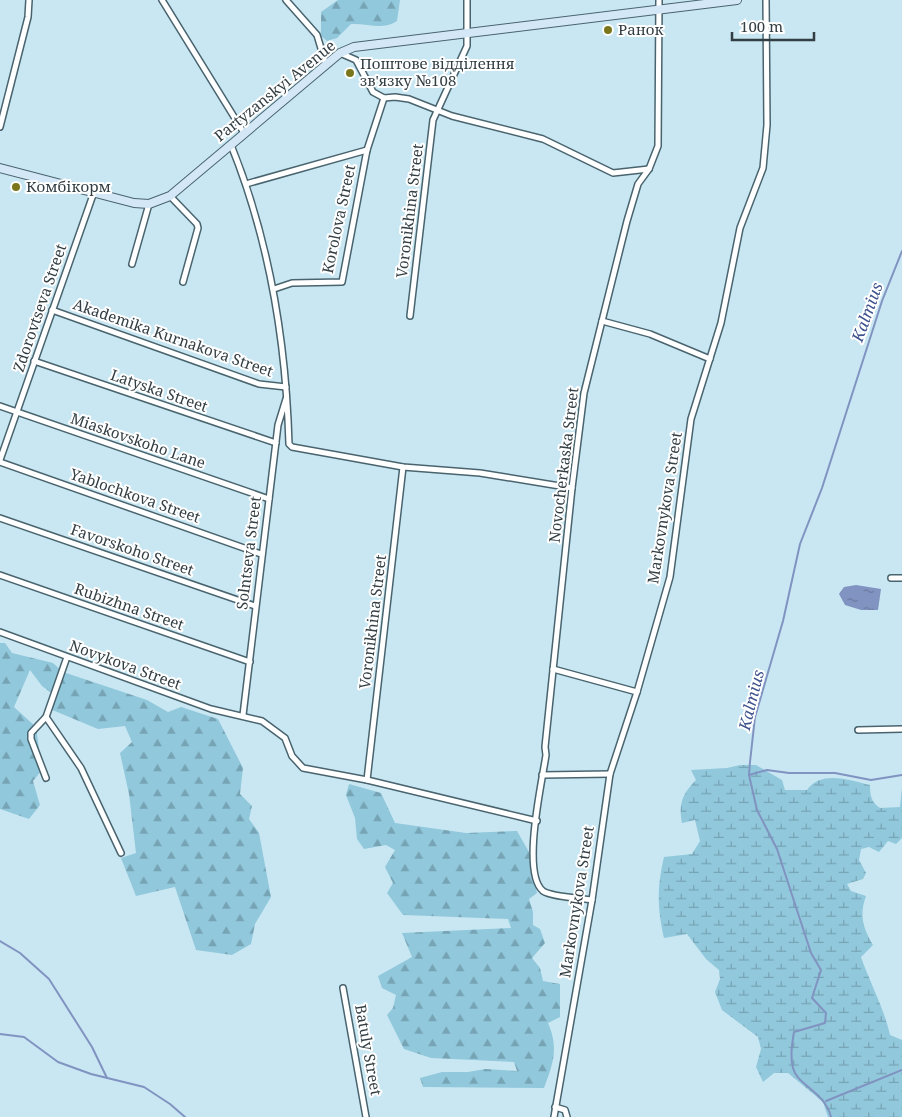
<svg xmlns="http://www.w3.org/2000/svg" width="902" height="1117" font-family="'Noto Serif',serif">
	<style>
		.forest { fill: url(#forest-firs) }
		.wetland { fill: url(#wetland-marsh) }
		.water { fill: url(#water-ripples) }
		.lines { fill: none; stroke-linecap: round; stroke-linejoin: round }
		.stream { stroke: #8193c0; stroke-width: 2 }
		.street-casing { stroke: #49646e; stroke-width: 8 }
		.secondary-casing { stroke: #49646e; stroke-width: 10 }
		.street { stroke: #fff; stroke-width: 5 }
		.secondary { stroke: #d3e7f7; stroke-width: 8 }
		.poi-dot { fill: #79761b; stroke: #fff; stroke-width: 2 }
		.labels { text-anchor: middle; stroke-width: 4; stroke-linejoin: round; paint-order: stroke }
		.poi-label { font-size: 15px; fill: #323e43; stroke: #fff; text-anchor: start }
		.street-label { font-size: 15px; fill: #323e43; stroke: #fff }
		.water-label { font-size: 16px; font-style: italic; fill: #3e538e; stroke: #fff }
	</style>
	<defs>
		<pattern id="forest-firs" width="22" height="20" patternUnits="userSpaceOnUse" patternTransform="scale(1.25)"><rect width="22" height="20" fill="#91c8dc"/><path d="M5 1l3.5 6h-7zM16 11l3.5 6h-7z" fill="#77a4b4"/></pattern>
		<pattern id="wetland-marsh" width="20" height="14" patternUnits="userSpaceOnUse" patternTransform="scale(1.25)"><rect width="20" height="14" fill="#91c8dc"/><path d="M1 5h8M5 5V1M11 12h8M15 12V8" fill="none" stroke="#77a4b4"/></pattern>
		<pattern id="water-ripples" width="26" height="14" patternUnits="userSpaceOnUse" patternTransform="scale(1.25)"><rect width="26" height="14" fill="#8193c0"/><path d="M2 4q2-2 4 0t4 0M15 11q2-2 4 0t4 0" fill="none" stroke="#6a799e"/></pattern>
	</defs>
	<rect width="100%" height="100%" fill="#c8e7f2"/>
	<g class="forest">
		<path d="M 338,0 L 400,0 L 397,21 C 382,31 368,23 351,24 L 337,38 L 327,41 L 321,36 L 321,12 Z"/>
		<polygon points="0,643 5,643 12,653 53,663 63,672 147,700 168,712 181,707 218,719 243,768 240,794 252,806 249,819 259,833 271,897 255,924 251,944 232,955 196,950 175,887 136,896 121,858 136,853 129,794 120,753 132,742 125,726 98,729 50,709 54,695 42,686 30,670 14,707 36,727 42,770 33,781 40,805 29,819 0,809"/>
		<path d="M 349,784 L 381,793 L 395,823 L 466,833 L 517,831 L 529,852 L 537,893 L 529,899 L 533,912 L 533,925 L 540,929 L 545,943 L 532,958 L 540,968 L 543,981 L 560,984 L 560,1017 L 548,1023 C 559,1048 553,1064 544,1088 L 423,1087 L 420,1078 L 442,1072 L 468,1072 L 485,1069 L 517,1071 L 514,1062 L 431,1058 L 404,1049 L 387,1015 L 393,1008 L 396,995 L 382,988 L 378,976 L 412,957 L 402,933 L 511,928 L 508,919 L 403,915 L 387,893 L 393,883 L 385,867 L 395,850 L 386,845 L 364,849 L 357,839 L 355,818 L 346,795 Z"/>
	</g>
	<path class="wetland" d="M 740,765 L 756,765 L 782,780 L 785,790 L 807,790 C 821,770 849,780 870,785 C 870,795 871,802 880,808 L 900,807 L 902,788 L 902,838 L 896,844 L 888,841 L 879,852 L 869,847 L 861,849 L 859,860 L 866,873 L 863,879 L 847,884 L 851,891 L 866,896 C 859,915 863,928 873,945 L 861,957 C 870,983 884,1008 890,1035 L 902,1040 L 902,1117 L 828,1117 L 823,1102 L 788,1073 L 774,1073 L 763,1082 L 756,1067 L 761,1049 L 758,1037 L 722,1010 L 715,992 L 720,979 L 719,970 L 706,959 L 687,934 L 664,938 C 657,907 657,887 664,857 L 692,854 L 700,841 L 695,820 L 682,823 C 678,804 683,793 696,780 L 691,770 L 727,768 Z"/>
	<polygon class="water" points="856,585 881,589 878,610 861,610 845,605 839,594 844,587"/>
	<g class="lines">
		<g class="stream">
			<polyline points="749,775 767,770 789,773 835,773 871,780 902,775"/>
			<polyline points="0,941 20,953 49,979 92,1047 107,1078"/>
			<polyline points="0,1034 24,1037 58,1062 91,1074 144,1087 170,1104 185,1117"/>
			<polyline points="826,1101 902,1070"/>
			<path d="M 831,1117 C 825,1092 797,1085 793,1068 C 790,1056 792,1044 794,1032 L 825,1023 L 826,1013 L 812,998 L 821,970 L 811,953 L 777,849 L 757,810 L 749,775 L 750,762 L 755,717 L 783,621 L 800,544 L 822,488 L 882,301 L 902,251"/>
		</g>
		<defs>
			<g id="street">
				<polyline points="162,0 244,133"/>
				<polyline points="286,0 317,35 326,65"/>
				<polyline points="340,53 356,60 373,92 384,98 395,97 409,99 452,116 543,139 613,173 649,169"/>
				<polyline points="0,127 28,17 29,0"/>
				<path d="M 231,145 C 269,239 286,342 289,444 L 292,447 L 403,467 L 480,473 L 572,488"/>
				<polyline points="246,184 367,150"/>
				<polyline points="170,196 197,224 198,228 183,282"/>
				<polyline points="132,264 149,204"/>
				<polyline points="274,289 292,283 342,282 367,150 384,98"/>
				<polyline points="52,310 259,384 286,387"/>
				<polyline points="410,316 433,120 467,46 467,0"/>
				<polyline points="602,321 650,334 710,359"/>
				<polyline points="34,361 276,443"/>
				<polyline points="0,406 269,499"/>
				<polyline points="0,460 94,192"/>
				<polyline points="0,462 261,554"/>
				<polyline points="0,518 255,606"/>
				<polyline points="0,575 250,662"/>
				<polyline points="891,578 902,578"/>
				<polyline points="0,632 211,709 262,721 285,738 292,756 303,768 367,780 537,821"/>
				<polyline points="553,669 637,692"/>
				<polyline points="243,715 278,425 286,399"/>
				<polyline points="46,717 81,768 121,853"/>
				<polyline points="858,730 902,729"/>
				<polyline points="542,775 610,774"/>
				<polyline points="46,778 31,739 31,733 46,717 67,657"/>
				<polyline points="367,780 403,467"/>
				<path d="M 592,900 C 581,898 551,897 543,891 C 521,873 542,782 546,755 L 545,747 L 572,488 L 584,393 L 627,221 L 638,184 L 649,169 L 658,146 L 659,0"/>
				<polyline points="343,988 366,1117"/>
				<polyline points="555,1107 565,1110 567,1117"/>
				<polyline points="554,1117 592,900 610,774 637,692 670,577 691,419 721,323 740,228 763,168 767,125 766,0"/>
			</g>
			<polyline id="secondary" points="0,168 134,203 149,204 170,196 340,53 354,47 737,0"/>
		</defs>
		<use href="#street" class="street-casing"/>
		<use href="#secondary" class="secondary-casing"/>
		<use href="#street" class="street"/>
		<use href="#secondary" class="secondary"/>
	</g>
	<g class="poi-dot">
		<circle cx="608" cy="30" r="5"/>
		<circle cx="350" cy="73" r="5"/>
		<circle cx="16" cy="187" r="5"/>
	</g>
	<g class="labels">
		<g class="poi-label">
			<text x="618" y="35">Ранок</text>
			<text x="360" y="69">Поштове відділення<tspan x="360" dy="17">зв'язку №108</tspan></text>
			<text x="26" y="192">Комбікорм</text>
		</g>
		<g class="street-label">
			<text transform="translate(275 91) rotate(-39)" y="5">Partyzanskyi Avenue</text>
			<text transform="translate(410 211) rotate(-83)" y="5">Voronikhina Street</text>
			<text transform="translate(339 219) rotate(-78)" y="5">Korolova Street</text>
			<text transform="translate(40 308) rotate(-71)" y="5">Zdorovtseva Street</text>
			<text transform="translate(173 338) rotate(19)" y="5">Akademika Kurnakova Street</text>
			<text transform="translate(159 391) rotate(19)" y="5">Latyska Street</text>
			<text transform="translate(138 441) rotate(19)" y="5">Miaskovskoho Lane</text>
			<text transform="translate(564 465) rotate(-83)" y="5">Novocherkaska Street</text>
			<text transform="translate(135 496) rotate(19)" y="5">Yablochkova Street</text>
			<text transform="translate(665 508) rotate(-81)" y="5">Markovnykova Street</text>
			<text transform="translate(132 550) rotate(19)" y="5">Favorskoho Street</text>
			<text transform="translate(249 553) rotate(-83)" y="5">Solntseva Street</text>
			<text transform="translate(129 607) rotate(19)" y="5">Rubizhna Street</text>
			<text transform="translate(373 622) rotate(-83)" y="5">Voronikhina Street</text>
			<text transform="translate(125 665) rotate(20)" y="5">Novykova Street</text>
			<text transform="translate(577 902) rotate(-81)" y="5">Markovnykova Street</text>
			<text transform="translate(368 1050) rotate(80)" y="5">Batuly Street</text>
		</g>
		<g class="water-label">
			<text transform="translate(867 312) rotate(-70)" y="6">Kalmius</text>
			<text transform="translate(751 700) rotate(-76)" y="6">Kalmius</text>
		</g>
	</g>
	<path d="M732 32v8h82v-8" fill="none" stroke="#323e43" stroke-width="2.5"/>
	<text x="740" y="32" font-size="15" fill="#323e43" stroke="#ffffff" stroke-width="4" paint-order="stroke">100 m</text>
</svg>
